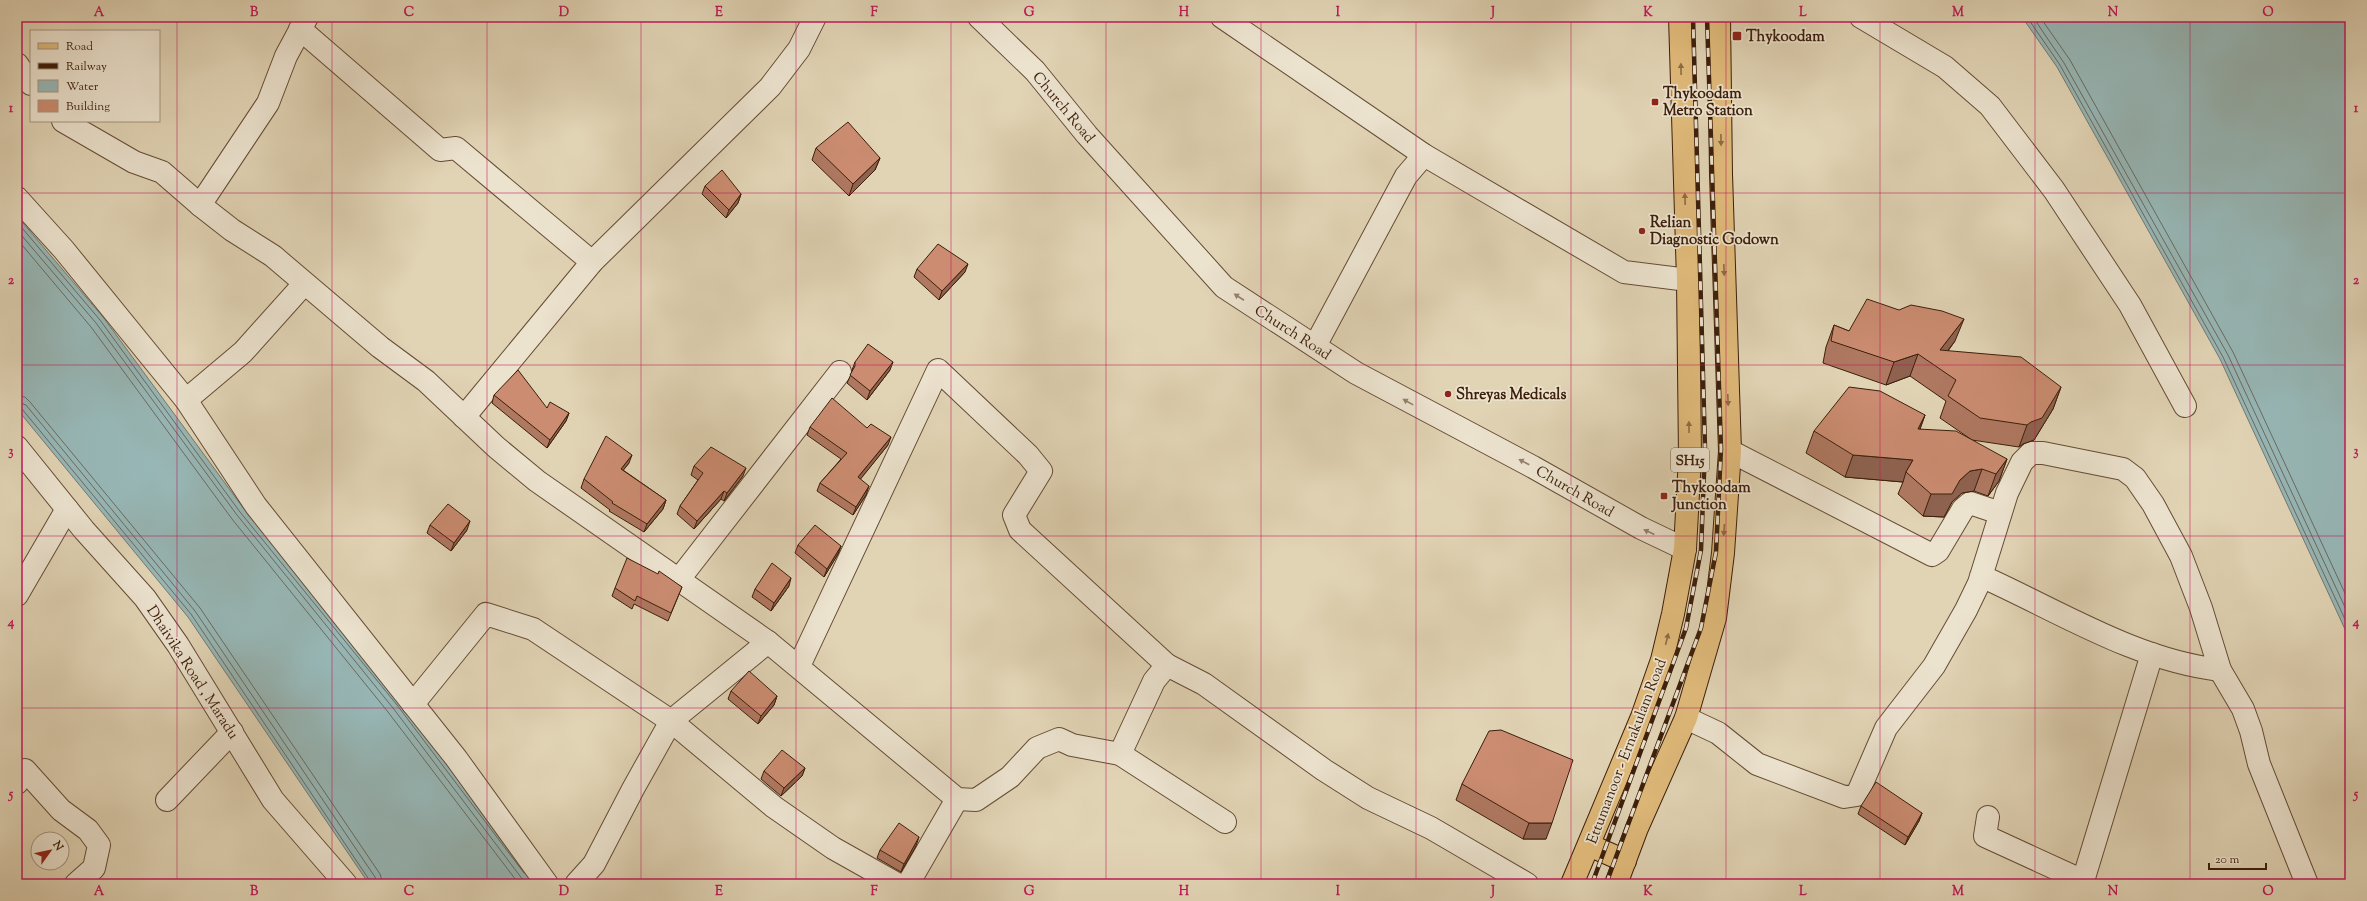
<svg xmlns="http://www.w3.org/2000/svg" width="2367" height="901" font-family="'Sorts Mill Goudy',serif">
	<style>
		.water { fill: #97b7b6; stroke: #737a71 }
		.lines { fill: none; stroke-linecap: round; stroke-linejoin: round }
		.shore { stroke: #6a6a60; stroke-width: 1 }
		.minor-casing { stroke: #654c35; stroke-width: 24 }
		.major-casing { stroke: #3c1e0a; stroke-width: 24 }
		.minor { stroke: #ece3cf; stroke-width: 22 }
		.major { stroke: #e0ba7a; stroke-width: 22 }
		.rail-casing { stroke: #3c1e0a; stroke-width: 4.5 }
		.rail { stroke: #ece3cf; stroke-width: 3; stroke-dasharray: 9; stroke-linecap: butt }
		.wall { fill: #af7861; stroke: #3c1e0a }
		.shaded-wall { fill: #8e624f; stroke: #3c1e0a }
		.building { fill: #cb8c71; stroke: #3c1e0a }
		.oneway { fill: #8e6c42 }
		.oneway2 { fill: #94806c }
		.grid { fill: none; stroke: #c2185b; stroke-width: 1; stroke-opacity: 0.55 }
		.poi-dot { fill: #8f2418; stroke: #ece3cf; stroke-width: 1.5 }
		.labels { text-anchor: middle; stroke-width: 3.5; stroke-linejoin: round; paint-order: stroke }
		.shield { fill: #ece3cf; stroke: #715945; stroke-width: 1 }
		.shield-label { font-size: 14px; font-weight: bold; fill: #3c1e0a }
		.poi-label { font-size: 15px; font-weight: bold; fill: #3c1e0a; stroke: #ece3cf; text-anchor: start }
		.street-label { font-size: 15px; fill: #3c1e0a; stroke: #ece3cf }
		.neatline { fill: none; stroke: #c2185b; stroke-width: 1.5 }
		.grid-label { font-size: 13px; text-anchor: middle; font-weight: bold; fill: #c2185b }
	</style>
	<rect width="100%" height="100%" fill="#e1d4b5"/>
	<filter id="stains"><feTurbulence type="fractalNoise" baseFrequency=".005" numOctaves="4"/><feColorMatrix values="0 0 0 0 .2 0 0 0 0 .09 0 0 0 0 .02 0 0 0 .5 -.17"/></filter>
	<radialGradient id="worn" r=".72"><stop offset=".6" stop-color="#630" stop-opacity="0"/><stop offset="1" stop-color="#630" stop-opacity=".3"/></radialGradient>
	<g class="water">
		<polygon points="2022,17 2350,17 2350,640 2220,359 2057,67"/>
		<polygon points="17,216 103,317 244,509 400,703 538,884 369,884 188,617 17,409"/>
	</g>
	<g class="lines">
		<g class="shore">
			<polyline points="2027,17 2060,65 2223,357 2350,630"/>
			<polyline points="2033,17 2064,63 2228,355 2350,618"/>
			<polyline points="2040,17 2070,60 2233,352 2350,604"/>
			<polyline points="17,222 100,320 240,512 397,705 524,873"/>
			<polyline points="17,230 96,323 237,515 393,708 526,884"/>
			<polyline points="17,239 91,327 232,519 388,712 519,884"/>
			<polyline points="17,396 25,397 30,402 200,608 380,874 383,884"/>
			<polyline points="17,402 26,405 195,611 375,877 377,884"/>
			<polyline points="17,407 22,409 191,614 372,884"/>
		</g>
		<defs>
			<g id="minor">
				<polyline points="979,17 1035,71 1087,135 1224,287 1356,373 1533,467 1641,528 1685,549"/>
				<polyline points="1222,17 1424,155 1624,272 1688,280"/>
				<polyline points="1861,17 1945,67 1990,106 2054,190 2130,305 2185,406"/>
				<polyline points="300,29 440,150 456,148 592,262"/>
				<polyline points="17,64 31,84"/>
				<polyline points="63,121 134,162 162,172 200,205 232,230 273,256 380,347 426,381 496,447 537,481 768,642 957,799 976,800 1010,777 1037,748 1059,739 1072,745 1120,754 1154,681 1167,665 1204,684 1324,770 1368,798 1431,828 1527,884"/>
				<polyline points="17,198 64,250 186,400 256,506 456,758 547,884"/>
				<polyline points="200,205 268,103 286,56 307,17"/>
				<polyline points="1315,346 1406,176 1424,155"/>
				<polyline points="186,400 243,352 304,284"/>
				<polyline points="464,417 592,262 770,87 799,49 815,17"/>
				<polyline points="17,447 84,530 145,598 178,645 273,800 346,884"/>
				<polyline points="1730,451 1932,555 1938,551 1963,509 1970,503 2000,513"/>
				<polyline points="680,578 840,372"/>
				<polyline points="17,595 67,509"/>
				<polyline points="799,666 938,370 1028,455 1041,471 1014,515 1020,530 1167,665"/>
				<polyline points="2220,670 2243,709 2251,731 2259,764 2307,884"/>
				<polyline points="413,704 486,614 533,629 671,721 774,807 833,848 897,884"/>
				<path d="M 1686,718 L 1718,733 L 1757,764 L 1844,797 L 1857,795 L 1886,728 L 1934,666 L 1966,610 L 1979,583 L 2007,493 L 2022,462 L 2031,453 L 2043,453 L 2123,469 L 2135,478 L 2153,504 L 2181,556 L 2201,608 L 2220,670 C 2135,660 2059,611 1981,576"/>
				<polyline points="1120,754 1225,822"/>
				<polyline points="17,783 25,770 61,810 88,830 99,845 94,868 76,884"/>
				<polyline points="167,800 232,732"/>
				<polyline points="1988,817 1985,836 2083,881 2082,884"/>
				<polyline points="2083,881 2152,654"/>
				<polyline points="576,884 594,864 633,789 671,721 768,642"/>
				<polyline points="908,884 957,799"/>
			</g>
			<g id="major">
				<polyline points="1589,845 1625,861"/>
				<polyline points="1572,884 1642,717 1662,660 1673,614 1685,549 1690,457 1688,280 1680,17"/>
				<polyline points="1616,884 1637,828 1686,718 1715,618 1723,553 1730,451 1721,174 1719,17"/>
			</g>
		</defs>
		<use href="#minor" class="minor-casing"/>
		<use href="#major" class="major-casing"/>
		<use href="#minor" class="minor"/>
		<use href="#major" class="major"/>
		<defs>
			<g id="rail">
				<polyline points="1592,884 1686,628 1701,550 1705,448 1693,17"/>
				<polyline points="1606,884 1701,628 1716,552 1721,449 1707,17"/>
			</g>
		</defs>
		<use href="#rail" class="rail-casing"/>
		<use href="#rail" class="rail"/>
	</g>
	<g class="wall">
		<polygon points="816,148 880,158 875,170 849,196 812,160"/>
		<polygon points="705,186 741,194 738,203 726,218 702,194"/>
		<polygon points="917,269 965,272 939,300 914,277"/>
		<polygon points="1834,325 1849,331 1955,341 1948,351 2061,387 2053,409 2034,440 2023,444 2019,447 1972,440 1940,418 1946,401 1910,376 1886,385 1823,363 1826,347"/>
		<polygon points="855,362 890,370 867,400 847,383 852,372 852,370"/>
		<polygon points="494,395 547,408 569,413 566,421 547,448 492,403"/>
		<polygon points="1925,415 1920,429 2007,459 1999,481 1988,496 1974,491 1962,493 1952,502 1944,517 1923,516 1898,494 1903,482 1845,477 1806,453 1814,431"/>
		<polygon points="810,427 888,445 860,479 866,495 853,515 817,491 820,483 841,459 807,435"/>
		<polygon points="629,463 623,470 666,500 663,509 644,532 609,511 610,510 581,488 584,479"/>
		<polygon points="694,466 743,476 724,501 721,499 694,529 677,514 680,506 698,480 691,475"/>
		<polygon points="430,525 467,530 451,551 427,533"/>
		<polygon points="798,545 841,546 838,554 824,577 795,553"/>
		<polygon points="658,574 682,587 668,621 634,604 632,609 612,596 615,588"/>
		<polygon points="789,586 771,611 752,597 755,589"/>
		<polygon points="731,691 777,696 774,705 758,724 728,699"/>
		<polygon points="1501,730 1546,839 1523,839 1456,800 1462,784"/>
		<polygon points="805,768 802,776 781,796 761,779 764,771"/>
		<polygon points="1861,806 1922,813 1919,821 1905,845 1858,814"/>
		<polygon points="916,846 901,872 877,858 880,850"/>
	</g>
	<g class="shaded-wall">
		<polygon points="880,158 875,170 849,196 853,184"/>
		<polygon points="741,194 738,203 726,218 729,210"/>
		<polygon points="968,264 965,272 939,300 942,291"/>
		<polygon points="1964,319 1955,341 1936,366 1940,350"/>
		<polygon points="1918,354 1910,376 1886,385 1894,362"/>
		<polygon points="893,362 890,370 867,400 870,391"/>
		<polygon points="2061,387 2053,409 2034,440 2023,444 2019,447 2027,425"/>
		<polygon points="569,413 566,421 547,448 550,440"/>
		<polygon points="1925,415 1917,437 1918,429"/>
		<polygon points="891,437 888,445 855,486 858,477"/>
		<polygon points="632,455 629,463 618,477 621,469"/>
		<polygon points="1853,455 1913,460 1906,472 1903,482 1845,477"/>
		<polygon points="2007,459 1999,481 1988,496 1996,474"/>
		<polygon points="746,468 743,476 724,501 727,493"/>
		<polygon points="1982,469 1974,491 1962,493 1952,502 1944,517 1923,516 1931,494 1960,480 1970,471"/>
		<polygon points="869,486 866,495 853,515 856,507"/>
		<polygon points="724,491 721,499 694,529 697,521"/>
		<polygon points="666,500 663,509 644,532 647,524"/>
		<polygon points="470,521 467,530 451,551 454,543"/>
		<polygon points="841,546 838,554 824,577 827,569"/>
		<polygon points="791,578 789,586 771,611 774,603"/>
		<polygon points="777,696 774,705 758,724 761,716"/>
		<polygon points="805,768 802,776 781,796 784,788"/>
		<polygon points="1922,813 1919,821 1905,845 1908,837"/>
		<polygon points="1529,823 1552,823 1546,839 1523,839"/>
		<polygon points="919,837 916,846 901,872 904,864"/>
	</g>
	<g class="building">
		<polygon points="848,122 880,158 853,184 816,148"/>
		<polygon points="722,170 741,194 729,210 705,186"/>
		<polygon points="938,244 968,264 942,291 917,269"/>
		<polygon points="1867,299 1899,310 1911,305 1942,311 1964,319 1940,350 2021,357 2061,387 2042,418 2031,422 2027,425 1980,418 1948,396 1956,380 1918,354 1894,362 1831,341 1834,325 1849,331"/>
		<polygon points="868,344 893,362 870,391 850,375 855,366 855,362"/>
		<polygon points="518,370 547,408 550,402 569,413 550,440 494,395"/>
		<polygon points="1849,387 1880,391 1925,415 1918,429 1956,431 2007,459 1996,474 1982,469 1970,471 1960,480 1952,494 1931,494 1906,472 1913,460 1853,455 1814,431"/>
		<polygon points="832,398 867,428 871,424 891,437 858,477 869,486 856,507 820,483 847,453 810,427"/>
		<polygon points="606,436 632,455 621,469 666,500 647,524 612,503 613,502 584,479"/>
		<polygon points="711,447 746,468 727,493 724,491 697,521 680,506 703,473 694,466"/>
		<polygon points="448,504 470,521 454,543 430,525"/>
		<polygon points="815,525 841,546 827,569 798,545"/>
		<polygon points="627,558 658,574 659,571 682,587 671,613 637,596 635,601 615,588"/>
		<polygon points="772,563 791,578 774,603 755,589"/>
		<polygon points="749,671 777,696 761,716 731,691"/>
		<polygon points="1501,730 1573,760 1552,823 1529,823 1462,784 1489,731"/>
		<polygon points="782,750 805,768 784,788 764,771"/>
		<polygon points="1876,782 1922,813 1908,837 1861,806"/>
		<polygon points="899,823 919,837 904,864 880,850"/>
	</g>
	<defs><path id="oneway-solid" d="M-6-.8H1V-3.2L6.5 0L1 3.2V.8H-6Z"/></defs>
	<g class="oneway">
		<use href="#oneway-solid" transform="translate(1681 69) rotate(-91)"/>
		<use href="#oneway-solid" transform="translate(1721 140) rotate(89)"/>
		<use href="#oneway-solid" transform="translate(1685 199) rotate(-92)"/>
		<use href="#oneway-solid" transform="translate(1724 270) rotate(88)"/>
		<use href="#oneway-solid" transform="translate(1728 400) rotate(88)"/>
		<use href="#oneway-solid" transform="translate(1689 427) rotate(-91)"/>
		<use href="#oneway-solid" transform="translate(1724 530) rotate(94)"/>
		<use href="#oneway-solid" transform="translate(1667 639) rotate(-76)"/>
	</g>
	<g class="oneway2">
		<use href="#oneway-solid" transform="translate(1239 297) rotate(-147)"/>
		<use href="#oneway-solid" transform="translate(1408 402) rotate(-151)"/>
		<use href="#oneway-solid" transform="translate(1524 462) rotate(-152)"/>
		<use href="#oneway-solid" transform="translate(1649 532) rotate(-155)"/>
	</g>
	<path class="grid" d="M 177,17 L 177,884M 332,17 L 332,884M 487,17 L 487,884M 641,17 L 641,884M 796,17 L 796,884M 951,17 L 951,884M 1106,17 L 1106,884M 1261,17 L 1261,884M 1416,17 L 1416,884M 1571,17 L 1571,884M 1726,17 L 1726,884M 1880,17 L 1880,884M 2035,17 L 2035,884M 2190,17 L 2190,884M 17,193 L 2350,193M 17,365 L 2350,365M 17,536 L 2350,536M 17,708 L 2350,708"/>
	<g class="poi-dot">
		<rect x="1732" y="31" width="10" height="10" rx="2"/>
		<rect x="1651" y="98" width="8" height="8" rx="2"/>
		<circle cx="1642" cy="231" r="4"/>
		<circle cx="1448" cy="394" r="4"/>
		<rect x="1660" y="492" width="8" height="8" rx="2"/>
	</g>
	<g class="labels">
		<rect class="shield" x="1671" y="448" width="38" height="24" rx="3"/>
		<g class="shield-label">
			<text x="1690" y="465">SH15</text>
		</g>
		<g class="poi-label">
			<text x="1746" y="41">Thykoodam</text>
			<text x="1663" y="98">Thykoodam<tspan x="1663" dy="17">Metro Station</tspan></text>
			<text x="1650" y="227">Relian<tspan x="1650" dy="17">Diagnostic Godown</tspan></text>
			<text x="1456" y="399">Shreyas Medicals</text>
			<text x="1672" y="492">Thykoodam<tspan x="1672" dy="17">Junction</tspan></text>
		</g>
		<g class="street-label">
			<text transform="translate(1064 107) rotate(50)" y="5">Church Road</text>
			<text transform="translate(1293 332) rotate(33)" y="5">Church Road</text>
			<text transform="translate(1575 491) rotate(30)" y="5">Church Road</text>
			<text transform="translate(193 672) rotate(57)" y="5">Dhaivika Road , Maradu</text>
			<text transform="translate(1626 751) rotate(-69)" y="5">Ettumanoor - Ernakulam Road</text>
		</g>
	</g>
	<rect width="2367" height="901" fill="none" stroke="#e1d4b5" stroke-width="44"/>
	<rect x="30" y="30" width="130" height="92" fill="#ece3cf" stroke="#a69480"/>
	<rect x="38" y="43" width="20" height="6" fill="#e0ba7a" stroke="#a69480"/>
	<text x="66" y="50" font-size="12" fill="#3c1e0a">Road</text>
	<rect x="38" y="63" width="20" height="6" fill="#3c1e0a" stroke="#a69480"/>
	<text x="66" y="70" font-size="12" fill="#3c1e0a">Railway</text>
	<rect x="38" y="80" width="20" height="12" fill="#97b7b6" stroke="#a69480"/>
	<text x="66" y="90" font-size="12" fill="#3c1e0a">Water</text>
	<rect x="38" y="100" width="20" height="12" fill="#cb8c71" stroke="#a69480"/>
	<text x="66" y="110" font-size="12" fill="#3c1e0a">Building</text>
	<g transform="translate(50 851) rotate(57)"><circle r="19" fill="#ece3cf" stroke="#a69480"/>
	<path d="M0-3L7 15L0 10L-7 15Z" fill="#8f2418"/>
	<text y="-6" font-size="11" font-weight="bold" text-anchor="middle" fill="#3c1e0a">N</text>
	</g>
	<path d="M2209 863v6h57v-6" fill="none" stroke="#3c1e0a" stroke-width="2"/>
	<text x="2215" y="863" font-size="12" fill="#3c1e0a" stroke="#ece3cf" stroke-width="3" paint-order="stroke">20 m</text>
	<rect x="22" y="22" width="2323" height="857" class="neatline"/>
	<g class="grid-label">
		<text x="99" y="16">A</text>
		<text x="254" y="16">B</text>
		<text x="409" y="16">C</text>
		<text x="564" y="16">D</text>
		<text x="719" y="16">E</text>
		<text x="874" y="16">F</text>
		<text x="1029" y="16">G</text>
		<text x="1184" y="16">H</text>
		<text x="1338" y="16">I</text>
		<text x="1493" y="16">J</text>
		<text x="1648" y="16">K</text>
		<text x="1803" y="16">L</text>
		<text x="1958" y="16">M</text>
		<text x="2113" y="16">N</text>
		<text x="2268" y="16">O</text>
		<text x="11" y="112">1</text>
		<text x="2356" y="112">1</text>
		<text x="11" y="284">2</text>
		<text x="2356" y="284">2</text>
		<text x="11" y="455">3</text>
		<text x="2356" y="455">3</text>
		<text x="11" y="626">4</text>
		<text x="2356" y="626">4</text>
		<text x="11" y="798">5</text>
		<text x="2356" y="798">5</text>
		<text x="99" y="895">A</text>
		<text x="254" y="895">B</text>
		<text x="409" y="895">C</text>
		<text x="564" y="895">D</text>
		<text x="719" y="895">E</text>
		<text x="874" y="895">F</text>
		<text x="1029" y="895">G</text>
		<text x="1184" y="895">H</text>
		<text x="1338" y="895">I</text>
		<text x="1493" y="895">J</text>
		<text x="1648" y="895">K</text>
		<text x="1803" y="895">L</text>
		<text x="1958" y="895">M</text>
		<text x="2113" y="895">N</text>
		<text x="2268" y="895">O</text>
	</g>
	<rect width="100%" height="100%" filter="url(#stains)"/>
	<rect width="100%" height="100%" fill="url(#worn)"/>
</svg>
